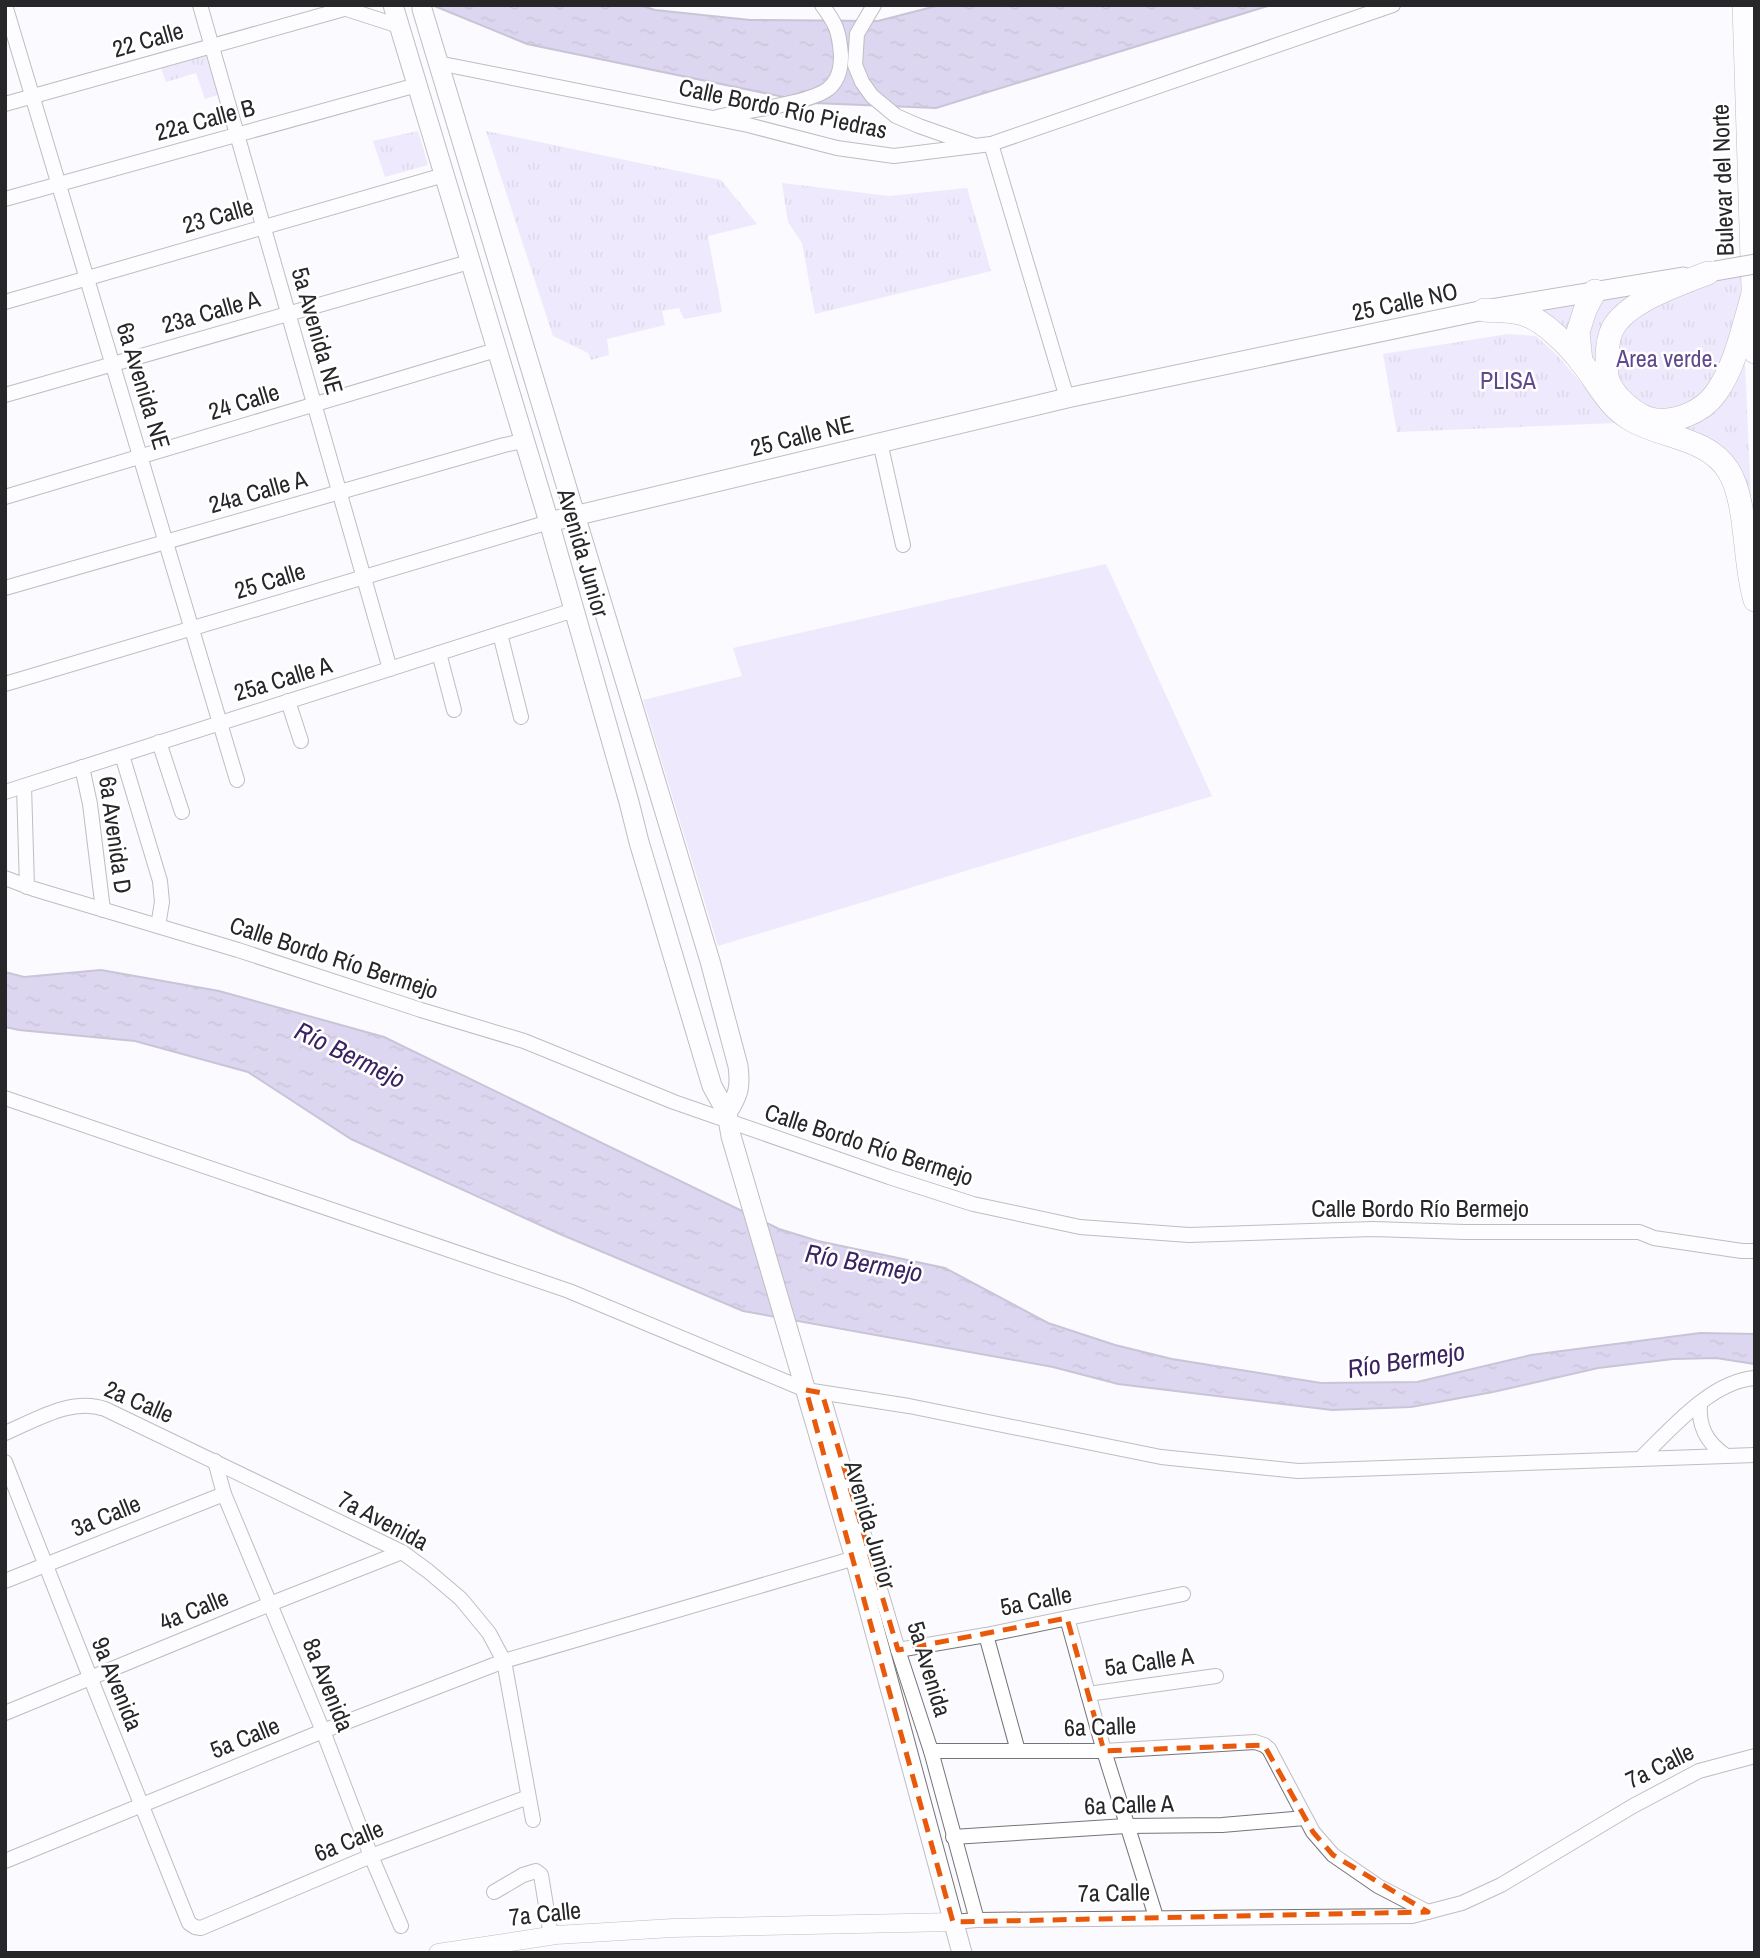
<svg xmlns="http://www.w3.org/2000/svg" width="1760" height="1958" font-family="'Archivo Narrow',sans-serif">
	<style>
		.grass { fill: url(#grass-tufts) }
		.pitch { fill: #ded4fa }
		.water { fill: url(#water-ripples); stroke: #8d83a9; stroke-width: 2 }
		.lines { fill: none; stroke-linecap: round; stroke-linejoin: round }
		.minor-casing { stroke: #757478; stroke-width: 16 }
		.tertiary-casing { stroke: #757478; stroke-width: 19 }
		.secondary-casing { stroke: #757478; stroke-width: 21 }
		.trunk-casing { stroke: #757478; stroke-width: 24 }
		.minor { stroke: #fff; stroke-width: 14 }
		.tertiary { stroke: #fff; stroke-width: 18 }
		.secondary { stroke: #fff; stroke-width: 19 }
		.trunk { stroke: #fff; stroke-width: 23 }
		.secondary-bridge-casing { stroke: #757478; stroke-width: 21; stroke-linecap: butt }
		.secondary-bridge { stroke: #fff; stroke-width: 19 }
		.marked { fill: none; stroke: #e8590c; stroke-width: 5; stroke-dasharray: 14 9; stroke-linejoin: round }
		.labels { text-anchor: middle; stroke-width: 5; stroke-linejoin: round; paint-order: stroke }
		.street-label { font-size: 24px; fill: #272729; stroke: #fff }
		.park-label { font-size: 24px; fill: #5f498c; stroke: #fff }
		.water-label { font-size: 26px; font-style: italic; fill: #3b2362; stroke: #fff }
	</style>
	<defs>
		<pattern id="grass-tufts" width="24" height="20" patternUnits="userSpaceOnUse" patternTransform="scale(1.75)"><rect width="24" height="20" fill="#ded4fa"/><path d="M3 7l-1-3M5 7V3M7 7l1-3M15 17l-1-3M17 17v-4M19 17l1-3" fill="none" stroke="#beb6d6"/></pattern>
		<pattern id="water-ripples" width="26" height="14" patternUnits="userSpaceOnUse" patternTransform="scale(1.75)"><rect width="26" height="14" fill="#b9aae0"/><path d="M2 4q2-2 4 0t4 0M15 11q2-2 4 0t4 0" fill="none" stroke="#968ab6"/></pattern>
	</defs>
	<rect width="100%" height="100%" fill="#fbfafe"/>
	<g class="grass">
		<polygon points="206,50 218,95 205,99 196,73 166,82 159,63"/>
		<polygon points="418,131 428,165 385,177 373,141"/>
		<polygon points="486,131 721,180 757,224 708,236 722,312 684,319 679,308 662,311 665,325 607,339 609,355 591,360 588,353 553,336"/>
		<polygon points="782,183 889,196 967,188 991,271 815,314 802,243 788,222"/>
		<polygon points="1741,276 1741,302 1730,349 1698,404 1652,413 1615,382 1618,332 1637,312 1698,282"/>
		<polygon points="1655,289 1628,305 1601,374 1586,359 1589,313 1597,299"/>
		<polygon points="1583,302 1574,348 1530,310"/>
		<polygon points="1508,334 1536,336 1558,356 1615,423 1397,432 1383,354"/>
		<polygon points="1744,340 1754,569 1744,494 1677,424 1706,412"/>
	</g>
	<polygon class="pitch" points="1106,564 1212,796 718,946 643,700 742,676 733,648"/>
	<g class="water">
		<polygon points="432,5 639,5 655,10 750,20 878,21 940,5 1271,5 936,108 813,103 527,44"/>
		<polygon points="101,970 219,991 384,1037 779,1229 818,1241 945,1268 1048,1323 1115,1345 1172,1359 1321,1383 1417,1382 1531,1355 1700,1333 1755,1334 1755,1364 1716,1358 1673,1359 1598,1368 1493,1392 1411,1407 1332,1410 1118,1384 1053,1367 743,1311 560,1234 351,1139 248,1072 135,1041 19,1030 5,1027 5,972 24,977"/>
	</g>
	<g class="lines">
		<defs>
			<g id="minor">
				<polyline points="5,5 237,780"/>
				<polyline points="200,5 390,669"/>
				<polyline points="874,5 857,34 855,65 862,82 872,96 896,116 919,126 973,145"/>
				<polyline points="337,6 399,26"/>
				<polyline points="438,63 748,125 837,148 894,156 991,144 1393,5"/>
				<polyline points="5,104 344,9"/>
				<path d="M 717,117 C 743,111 808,104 828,89 C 839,80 841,68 841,55 C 839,30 836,24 822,5"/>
				<polyline points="991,144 1067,398"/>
				<polyline points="5,199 417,85"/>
				<polyline points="5,302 444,175"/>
				<polyline points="5,395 469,262"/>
				<polyline points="880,442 903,545"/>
				<polyline points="5,497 496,350"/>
				<polyline points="5,588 504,445 524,441"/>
				<polyline points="500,634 521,717"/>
				<polyline points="439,653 454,710"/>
				<polyline points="5,684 549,522"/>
				<polyline points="288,701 301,741"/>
				<polyline points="159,742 182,812"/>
				<polyline points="122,755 160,881 162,902 158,926"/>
				<polyline points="82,767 90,804 103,910"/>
				<polyline points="24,786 27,887"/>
				<polyline points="5,792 574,610"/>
				<polyline points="5,878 34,889 238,950 421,1010 524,1041 674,1102 889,1177 973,1204 1080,1227 1189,1235 1373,1229 1465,1232 1639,1232 1654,1238 1742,1251 1755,1251"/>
				<polyline points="5,1098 569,1291 806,1390 909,1406 1161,1457 1298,1471 1755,1455"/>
				<polyline points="822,1393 898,1650 931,1751 977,1920"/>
				<path d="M 1700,1403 C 1698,1426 1706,1442 1725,1455"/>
				<path d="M 5,1433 C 36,1420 72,1397 105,1409 L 402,1552 L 428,1571 L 461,1599 L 489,1633 L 504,1661 L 533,1820"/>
				<path d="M 1640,1459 C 1670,1430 1711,1381 1755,1378"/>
				<polyline points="215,1461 224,1494 323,1731 371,1856 401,1926"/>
				<polyline points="5,1462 90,1677 189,1923 195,1927 201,1928 371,1856 528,1797"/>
				<polyline points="5,1581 224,1494"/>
				<polyline points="1067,1618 1104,1751 1156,1917"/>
				<polyline points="986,1635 1018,1751"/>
				<polyline points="898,1650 986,1635 1183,1594"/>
				<polyline points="1088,1694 1216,1676"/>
				<polyline points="5,1713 270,1604 402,1552"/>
				<polyline points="931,1751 1104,1751 1255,1742 1264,1745 1269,1749 1313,1832 1333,1855 1378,1886 1428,1912"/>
				<polyline points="953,1837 1126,1826 1222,1825 1305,1818"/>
				<polyline points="5,1861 323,1731 504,1661 855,1558"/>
				<polyline points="494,1892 523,1875 536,1871 541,1875 542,1881 551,1936"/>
				<polyline points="953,1922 977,1920 1412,1916 1462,1903 1501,1885 1633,1806 1699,1771 1755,1756"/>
			</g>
			<polyline id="tertiary" points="438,1953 556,1935 673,1928 953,1922"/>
			<g id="secondary">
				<polyline points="393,5 549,522 629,802 639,842 712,1086 727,1113 731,1136 855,1558 962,1953"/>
				<path d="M 422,9 L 710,961 L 738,1066 C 741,1088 738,1095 727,1113"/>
				<polyline points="549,522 1067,398 1484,310 1683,277"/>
			</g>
			<g id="trunk">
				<polyline points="1744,5 1755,352"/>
				<path d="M 1708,273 C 1680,284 1628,301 1613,328 C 1608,337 1607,350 1607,360 C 1607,364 1606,371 1607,376 C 1608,384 1614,392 1619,398 C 1628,407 1638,416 1650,419 C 1673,424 1702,413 1716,393 C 1736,365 1743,327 1753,294"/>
				<path d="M 1484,310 C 1497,311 1514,310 1526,315 C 1544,321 1570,347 1582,363 C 1597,382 1608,406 1630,419 C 1661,438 1707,437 1728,470 C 1748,501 1743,562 1755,600"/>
				<polyline points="1581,362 1578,332 1585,310 1595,291"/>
			</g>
		</defs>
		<use href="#minor" class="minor-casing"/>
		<use href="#tertiary" class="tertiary-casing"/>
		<use href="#secondary" class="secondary-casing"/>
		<use href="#trunk" class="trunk-casing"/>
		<use href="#minor" class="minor"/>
		<use href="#tertiary" class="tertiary"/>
		<use href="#secondary" class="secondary"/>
		<use href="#trunk" class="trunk"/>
		<defs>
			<polyline id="secondary-bridge" points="1715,271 1755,264"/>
		</defs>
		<use href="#secondary-bridge" class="secondary-bridge-casing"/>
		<use href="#secondary-bridge" class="secondary-bridge"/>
	</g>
	<path d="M0 0H1760V1958H0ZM 806,1390 L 822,1393 L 898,1650 L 1067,1618 L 1104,1751 L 1264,1745 L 1313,1832 L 1333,1855 L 1428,1912 L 953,1922 Z" fill="#fbfafe" fill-opacity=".55" fill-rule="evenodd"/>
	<path class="marked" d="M 806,1390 L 822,1393 L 898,1650 L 1067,1618 L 1104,1751 L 1264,1745 L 1313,1832 L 1333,1855 L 1428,1912 L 953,1922 Z"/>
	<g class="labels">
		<g class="street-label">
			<text transform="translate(148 40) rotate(-16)" y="8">22 Calle</text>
			<text transform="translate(783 109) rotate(12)" y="8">Calle Bordo Río Piedras</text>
			<text transform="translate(205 120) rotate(-15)" y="8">22a Calle B</text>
			<text transform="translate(1723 180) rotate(-92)" y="8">Bulevar del Norte</text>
			<text transform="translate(218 216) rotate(-16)" y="8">23 Calle</text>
			<text transform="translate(1405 302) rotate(-12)" y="8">25 Calle NO</text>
			<text transform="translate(211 312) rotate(-16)" y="8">23a Calle A</text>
			<text transform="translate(317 331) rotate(74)" y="8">5a Avenida NE</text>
			<text transform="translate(143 386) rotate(73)" y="8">6a Avenida NE</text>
			<text transform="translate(244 402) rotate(-17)" y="8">24 Calle</text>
			<text transform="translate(802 436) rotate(-14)" y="8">25 Calle NE</text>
			<text transform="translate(258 492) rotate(-16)" y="8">24a Calle A</text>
			<text transform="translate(583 553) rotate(74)" y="8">Avenida Junior</text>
			<text transform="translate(270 581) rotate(-17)" y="8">25 Calle</text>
			<text transform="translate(283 679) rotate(-17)" y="8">25a Calle A</text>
			<text transform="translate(115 835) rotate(82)" y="8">6a Avenida D</text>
			<text transform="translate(334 958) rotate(18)" y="8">Calle Bordo Río Bermejo</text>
			<text transform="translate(869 1145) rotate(18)" y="8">Calle Bordo Río Bermejo</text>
			<text x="1420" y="1217">Calle Bordo Río Bermejo</text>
			<text transform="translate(139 1402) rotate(23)" y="8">2a Calle</text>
			<text transform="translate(106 1516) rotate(-22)" y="8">3a Calle</text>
			<text transform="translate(383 1521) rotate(28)" y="8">7a Avenida</text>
			<text transform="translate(870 1525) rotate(74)" y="8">Avenida Junior</text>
			<text transform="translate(1036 1601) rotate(-11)" y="8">5a Calle</text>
			<text transform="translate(194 1610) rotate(-22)" y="8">4a Calle</text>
			<text transform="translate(1149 1662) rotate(-8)" y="8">5a Calle A</text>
			<text transform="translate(929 1669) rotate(73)" y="8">5a Avenida</text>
			<text transform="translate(117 1684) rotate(68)" y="8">9a Avenida</text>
			<text transform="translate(328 1685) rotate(68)" y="8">8a Avenida</text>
			<text transform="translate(1100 1727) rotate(-2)" y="8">6a Calle</text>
			<text transform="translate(245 1738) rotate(-22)" y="8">5a Calle</text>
			<text transform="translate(1660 1766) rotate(-26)" y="8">7a Calle</text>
			<text transform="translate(1129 1805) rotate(-2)" y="8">6a Calle A</text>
			<text transform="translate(349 1841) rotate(-22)" y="8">6a Calle</text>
			<text transform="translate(1114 1893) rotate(-1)" y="8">7a Calle</text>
			<text transform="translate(545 1914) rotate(-6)" y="8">7a Calle</text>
		</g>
		<g class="park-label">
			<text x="1667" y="367">Area verde.</text>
			<text x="1508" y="389">PLISA</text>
		</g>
		<g class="water-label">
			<text transform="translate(350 1055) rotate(26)" y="9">Río Bermejo</text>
			<text transform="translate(864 1263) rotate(10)" y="9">Río Bermejo</text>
			<text transform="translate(1406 1360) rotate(-9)" y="9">Río Bermejo</text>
		</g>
	</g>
	<rect width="1760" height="1958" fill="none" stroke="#272729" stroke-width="14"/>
</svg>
